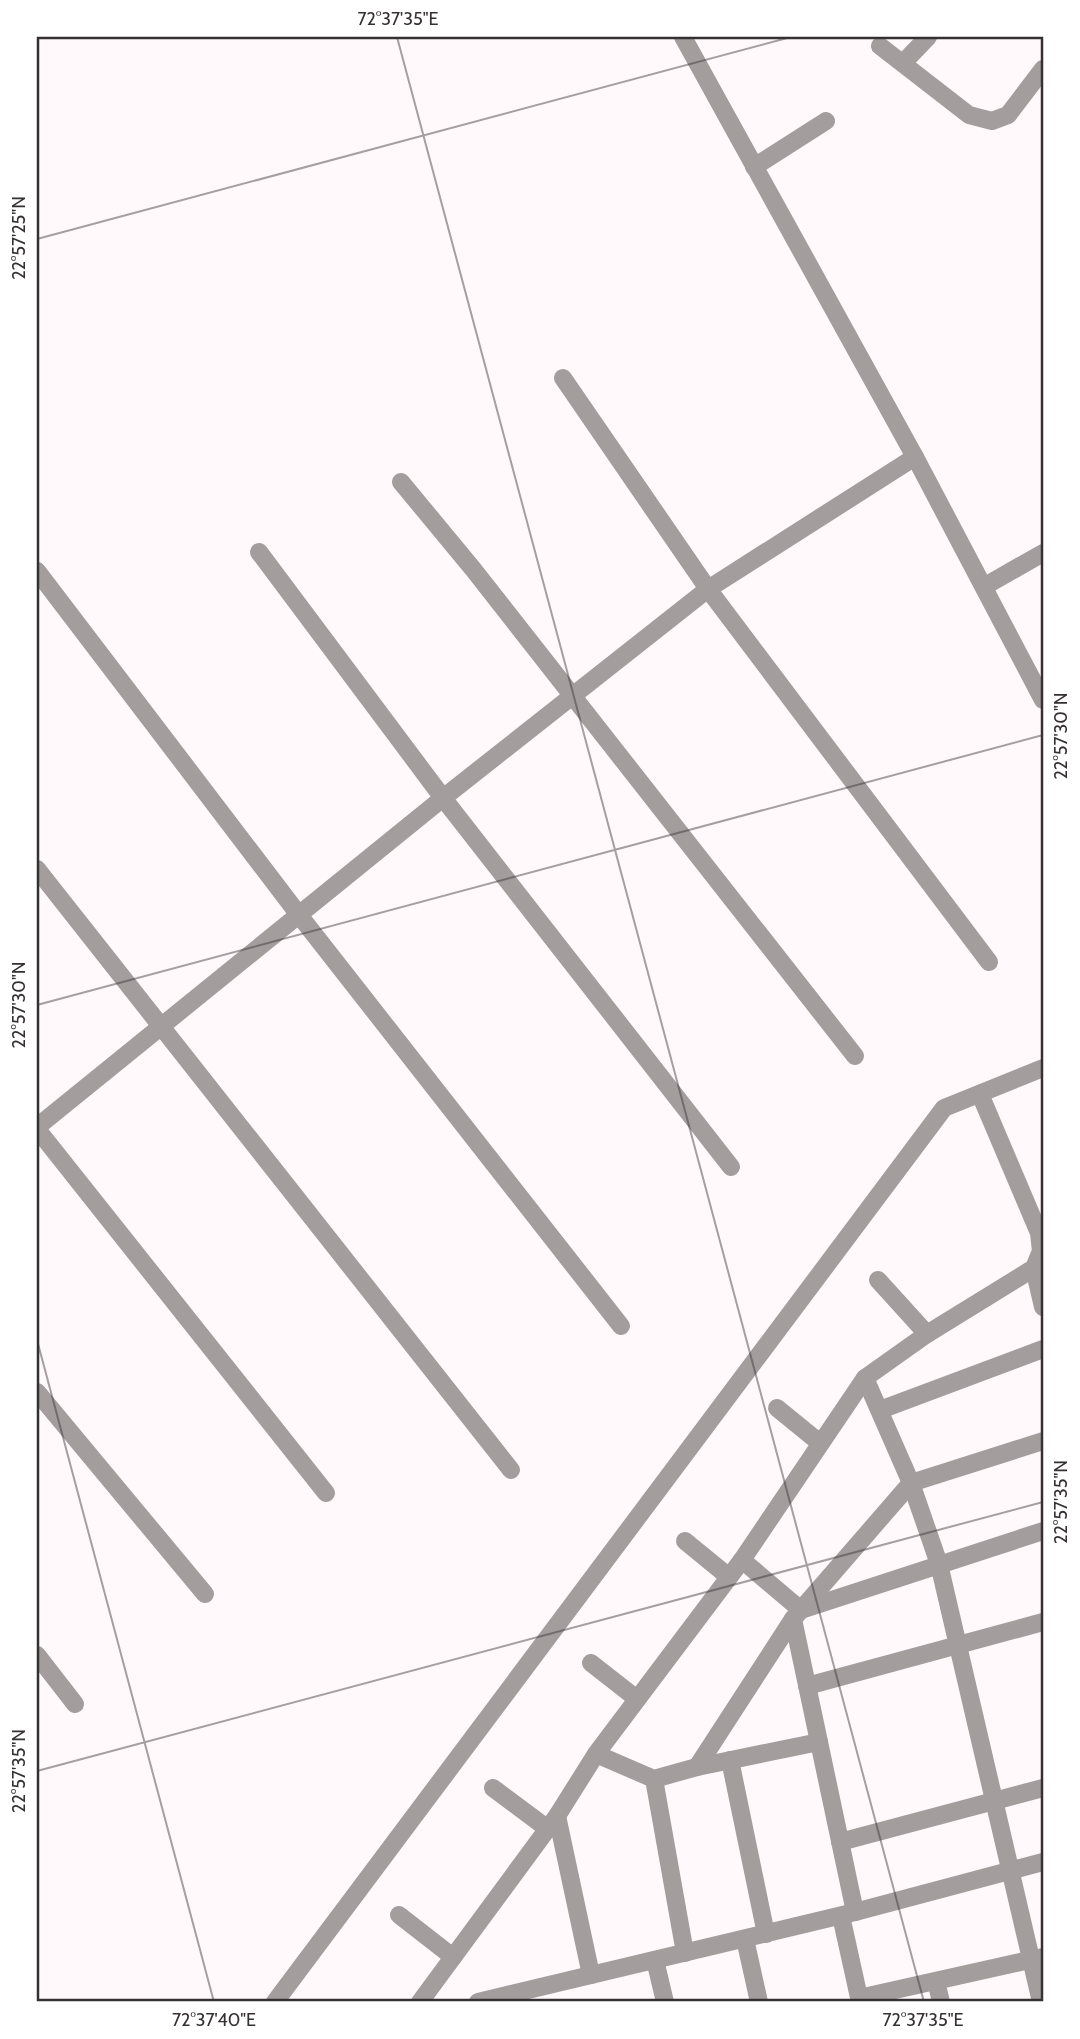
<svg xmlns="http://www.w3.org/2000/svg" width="1080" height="2039" font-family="Cabin,sans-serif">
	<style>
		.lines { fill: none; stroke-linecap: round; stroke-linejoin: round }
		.minor { stroke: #a39d9e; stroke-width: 18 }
		.ticks { fill: none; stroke: #353032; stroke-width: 2; stroke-opacity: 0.45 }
		.neatline { fill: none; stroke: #353032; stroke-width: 2.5 }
		.ticks-label { font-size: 18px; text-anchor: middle; fill: #353032 }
	</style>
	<rect width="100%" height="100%" fill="#fff9fc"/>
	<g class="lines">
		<g class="minor">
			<polyline points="683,37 915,457 1043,700"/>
			<polyline points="880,46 969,115 992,121 1008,115 1043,69"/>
			<polyline points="903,63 928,37"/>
			<polyline points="754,167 826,121"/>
			<polyline points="563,378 708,589 989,962"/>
			<polyline points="401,482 473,569 855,1056"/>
			<polyline points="259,552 443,798 731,1167"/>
			<polyline points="37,571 299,915 621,1326"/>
			<polyline points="985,586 1043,553"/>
			<polyline points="37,869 511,1470"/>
			<polyline points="37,1127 443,798 708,589 915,457"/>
			<polyline points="37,1129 326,1493"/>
			<polyline points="1034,1268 1043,1307"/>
			<polyline points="878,1280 927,1334"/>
			<polyline points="865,1378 911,1483 939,1564 1041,2002"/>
			<polyline points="37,1392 205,1594"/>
			<polyline points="777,1408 820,1443"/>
			<polyline points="880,1410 1043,1349"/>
			<polyline points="685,1541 729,1577"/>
			<polyline points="742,1560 801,1610"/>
			<polyline points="801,1610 1043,1531"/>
			<polyline points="793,1619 855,1912"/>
			<polyline points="37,1655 75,1704"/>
			<polyline points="591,1663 637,1699"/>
			<polyline points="807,1686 1043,1622"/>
			<polyline points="596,1754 654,1779 697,1767 819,1742"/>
			<polyline points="730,1760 766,1934"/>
			<polyline points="697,1767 793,1619 911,1483 1043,1441"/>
			<polyline points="654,1779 685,1953"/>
			<polyline points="493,1788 548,1829"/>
			<polyline points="557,1816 591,1975"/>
			<polyline points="840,1842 1043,1788"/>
			<polyline points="399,1915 453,1957"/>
			<polyline points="841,1916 860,2002"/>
			<polyline points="745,1939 759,2002"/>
			<polyline points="655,1960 665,2002"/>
			<polyline points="936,1981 941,2002"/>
			<polyline points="859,1998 1043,1957"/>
			<polyline points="275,2002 944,1108 1043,1068"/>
			<polyline points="420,2002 557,1816 596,1754 742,1560 865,1378 927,1334 1034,1268 1041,1251 1039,1233 980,1094"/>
			<polyline points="478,2002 855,1912 1043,1862"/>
		</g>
	</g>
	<path class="ticks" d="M 397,37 L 924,2002M 37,239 L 791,37M 37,1005 L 1043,735M 37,1340 L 214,2002M 37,1771 L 1043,1502"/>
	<rect width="1080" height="2039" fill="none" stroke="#ffffff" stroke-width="77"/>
	<rect x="38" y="38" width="1004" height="1962" class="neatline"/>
	<g class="ticks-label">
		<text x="398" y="25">72°37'35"E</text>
		<text transform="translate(19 238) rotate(-90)" y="6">22°57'25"N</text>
		<text transform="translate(1061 736) rotate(-90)" y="6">22°57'30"N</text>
		<text transform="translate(19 1005) rotate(-90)" y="6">22°57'30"N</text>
		<text transform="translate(1061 1502) rotate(-90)" y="6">22°57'35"N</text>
		<text transform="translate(19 1771) rotate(-90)" y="6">22°57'35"N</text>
		<text x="214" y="2026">72°37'40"E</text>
		<text x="923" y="2026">72°37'35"E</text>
	</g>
</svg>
